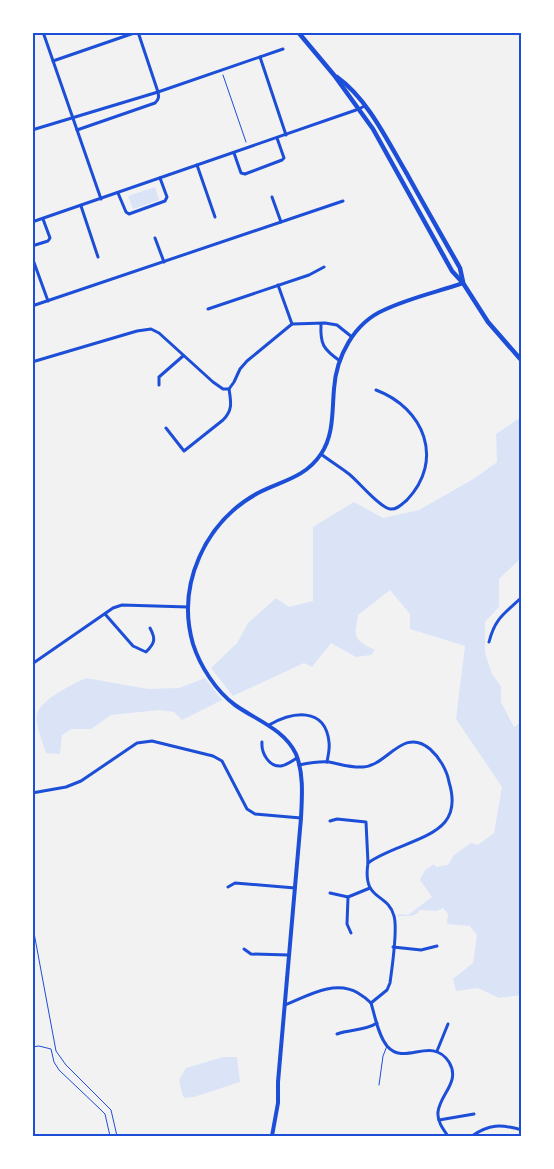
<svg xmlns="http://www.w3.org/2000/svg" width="554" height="1169" font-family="'Sofia Sans Condensed',sans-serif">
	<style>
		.green { fill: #dbe4f7 }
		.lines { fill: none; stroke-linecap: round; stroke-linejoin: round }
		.path { stroke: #1d4ed8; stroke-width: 1 }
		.service { stroke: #1d4ed8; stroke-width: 1 }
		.minor { stroke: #1d4ed8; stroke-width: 3 }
		.tertiary { stroke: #1d4ed8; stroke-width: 4 }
		.secondary { stroke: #1d4ed8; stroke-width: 4.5 }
		.neatline { fill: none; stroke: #1d4ed8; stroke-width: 2 }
	</style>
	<rect width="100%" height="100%" fill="#f2f2f2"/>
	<g class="green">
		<polygon points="155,187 159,200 133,209 128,196"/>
		<path d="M 521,417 L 521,558 L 499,579 L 499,607 L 485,622 L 485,653 L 492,674 L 501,686 L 501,702 L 514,727 L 522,722 L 521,998 L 521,995 L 499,998 L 478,988 L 456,991 L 453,979 L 473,963 L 477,935 L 470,926 L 447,924 L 448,914 L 443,908 L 437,911 L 419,910 L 418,913 L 412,916 L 399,916 L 398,919 L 398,914 L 408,915 L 432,897 L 420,880 L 425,870 L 434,864 L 436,867 L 448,865 L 454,855 L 471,843 L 478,845 L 494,833 L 502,787 L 456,719 L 465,646 L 410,629 L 410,614 L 390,590 L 358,615 C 354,638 353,639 375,650 L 371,655 L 356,657 L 331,643 L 312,667 L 304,663 L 233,696 L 211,668 L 237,643 L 248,623 L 276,598 L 289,607 L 313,601 L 313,527 L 354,502 L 383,518 L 419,510 L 475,478 L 497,462 L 496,434 Z"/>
		<path d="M 86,678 L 148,689 L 179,688 L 205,678 L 222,700 L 182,720 L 174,712 L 159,710 L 111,715 L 91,729 L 71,729 L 62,735 L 60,754 L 46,753 C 43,742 35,726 37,715 C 39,700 73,684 86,678 Z"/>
		<polygon points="223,1057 237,1057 240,1082 194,1097 184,1098 182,1093 179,1080 186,1068"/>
	</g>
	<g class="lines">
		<polyline class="path" points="223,75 246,142"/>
		<g class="service">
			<polyline points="32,922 56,1051 66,1065 111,1110 117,1136"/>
			<polyline points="32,1047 39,1046 51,1049 54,1062 59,1070 100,1109 105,1114 110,1136"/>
			<polyline points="379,1085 383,1056 387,1046"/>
		</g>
		<g class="minor">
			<polyline points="43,32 101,199"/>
			<polyline points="260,57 286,135"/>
			<polyline points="53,61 137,32"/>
			<polyline points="32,130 158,92 283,49"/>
			<path d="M 77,130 L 155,103 C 159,99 159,97 158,92 L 138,32"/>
			<polyline points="234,153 241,173 245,174 282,160 284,158 277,138"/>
			<polyline points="197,165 215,217"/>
			<polyline points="118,193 126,212 129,214 165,201 167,197 160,178"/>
			<polyline points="272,197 281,222"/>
			<polyline points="81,206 98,257"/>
			<polyline points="32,222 356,110 365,106"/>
			<polyline points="155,238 164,262"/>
			<polyline points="32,246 48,241 50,238 43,219"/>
			<polyline points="32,257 48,301"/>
			<polyline points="278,285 292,324"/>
			<polyline points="32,306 343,201"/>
			<polyline points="208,309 309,275 324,267"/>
			<path d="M 321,324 C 320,344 323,349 340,361"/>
			<polyline points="32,362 137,331 151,329 159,333 213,382 223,389 229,389"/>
			<polyline points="159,385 159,377 183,356"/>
			<path d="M 166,428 L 184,451 L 223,420 C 233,410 231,402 229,389 L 234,382 L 240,369 L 247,361 L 292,324 L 325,323 L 337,325 L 352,337"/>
			<path d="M 321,454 C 330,461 340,467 349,474 C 359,482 379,507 390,509 C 397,510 402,504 407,500 C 445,460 424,408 376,390"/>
			<path d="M 105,614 L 133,646 L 146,652 C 155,643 156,639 150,628"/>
			<path d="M 489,642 C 495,618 504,614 522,597"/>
			<polyline points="32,664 113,608 122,605 188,607"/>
			<path d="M 269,725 C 292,712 325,706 329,742 C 330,749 328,756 327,762"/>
			<path d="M 262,742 C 261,753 269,767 281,766 C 287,765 292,761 297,758"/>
			<path d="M 299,765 C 309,763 319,761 329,762 C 340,764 352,768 363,767 C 387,766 403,726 430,749 C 439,757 447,770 449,782 C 453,795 454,811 445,822 C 429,841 389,847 368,863 C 362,902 388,892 394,916 C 398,930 392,967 390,983 L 387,990 L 371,1003"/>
			<polyline points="32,793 66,787 81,781 137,743 152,741 213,756 222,761 247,809 255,814 301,818"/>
			<polyline points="330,821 337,819 366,822 368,863"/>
			<polyline points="228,887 235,883 295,888"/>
			<polyline points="330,893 348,897"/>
			<polyline points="351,933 347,924 348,897 370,888"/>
			<polyline points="393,947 421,950 437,946"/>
			<polyline points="244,949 251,954 289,955"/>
			<path d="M 371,1003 C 375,1016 378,1035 387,1046 C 405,1067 431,1035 449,1062 C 461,1082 440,1094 438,1112 C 437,1121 443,1129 448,1136"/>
			<path d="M 285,1005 C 307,996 335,979 358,993 C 363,996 367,999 371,1003"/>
			<path d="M 337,1034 C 350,1029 365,1031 377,1023"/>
			<polyline points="437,1051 448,1024"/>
			<polyline points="439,1120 474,1114"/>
			<path d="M 472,1136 C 489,1124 501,1124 522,1130"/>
		</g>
		<path class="tertiary" d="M 272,1136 L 278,1103 L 278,1082 L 301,818 C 302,797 304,774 296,754 C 284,729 256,720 235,705 C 216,691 200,666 193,644 C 176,585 205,522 258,493 C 281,481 305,478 321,454 C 334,435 332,411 334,389 C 336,357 354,323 384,310 C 409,298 437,292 463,283"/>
		<g class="secondary">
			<polyline points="298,32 334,75 373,129 452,271 463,283 488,322 522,361"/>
			<path d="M 337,77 C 368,99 388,142 407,174 C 424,205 442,236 460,268 L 463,282"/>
		</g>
	</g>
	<rect width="554" height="1169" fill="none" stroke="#ffffff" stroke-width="68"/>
	<rect x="34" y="34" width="486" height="1101" class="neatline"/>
</svg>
